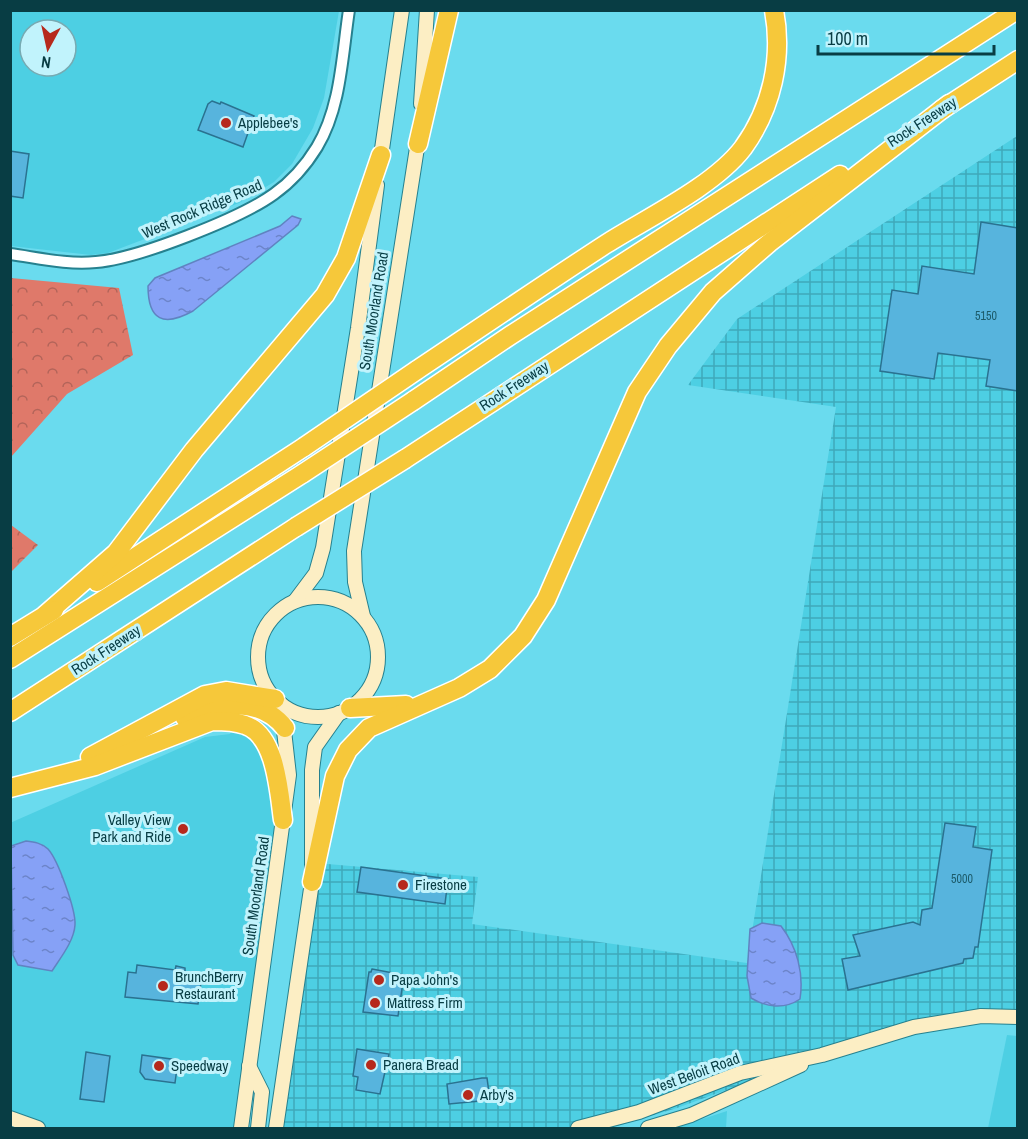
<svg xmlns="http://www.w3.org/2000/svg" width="1028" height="1139" font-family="'Archivo Narrow',sans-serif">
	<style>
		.built { fill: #4dcfe3; fill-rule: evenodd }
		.industrial { fill: url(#industrial-grid) }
		.forest { fill: url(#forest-crowns) }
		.water { fill: url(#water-ripples); stroke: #6083c1; stroke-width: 1.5 }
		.building { fill: #57b4dd; stroke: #2a7290; stroke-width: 1.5 }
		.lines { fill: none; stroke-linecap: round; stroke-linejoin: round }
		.street-casing { stroke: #26818f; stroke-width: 14 }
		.secondary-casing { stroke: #26818f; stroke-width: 16 }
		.highway-casing { stroke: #fff; stroke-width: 21 }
		.street { stroke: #fff; stroke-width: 10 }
		.secondary { stroke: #fceec4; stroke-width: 14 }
		.highway { stroke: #f6c83a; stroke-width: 18 }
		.highway-bridge-casing { stroke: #fff; stroke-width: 21; stroke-linecap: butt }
		.highway-bridge { stroke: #f6c83a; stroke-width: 18 }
		.poi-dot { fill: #b6291c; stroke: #c1f3fc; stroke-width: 2 }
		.labels { text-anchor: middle; stroke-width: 6; stroke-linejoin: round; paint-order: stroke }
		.number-label { font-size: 12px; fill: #1c5b6a }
		.street-label { font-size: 15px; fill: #083d44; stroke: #c1f3fc }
		.poi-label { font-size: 15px; fill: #083d44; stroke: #c1f3fc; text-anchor: start }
	</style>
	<defs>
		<pattern id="industrial-grid" width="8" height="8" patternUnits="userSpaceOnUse" patternTransform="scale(1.5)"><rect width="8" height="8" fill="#4dcfe3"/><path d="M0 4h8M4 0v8" fill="none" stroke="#3ea9ba"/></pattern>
		<pattern id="forest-crowns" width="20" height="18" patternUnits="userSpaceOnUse" patternTransform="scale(1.5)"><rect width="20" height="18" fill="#df796a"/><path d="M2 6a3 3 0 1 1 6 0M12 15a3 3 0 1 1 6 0" fill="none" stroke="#b36459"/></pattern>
		<pattern id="water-ripples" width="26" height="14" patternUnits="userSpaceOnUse" patternTransform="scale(1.5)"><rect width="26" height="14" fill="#86a1f6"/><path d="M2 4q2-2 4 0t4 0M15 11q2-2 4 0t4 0" fill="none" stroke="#6c84c9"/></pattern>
	</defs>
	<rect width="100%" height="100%" fill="#6adbee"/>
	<g class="built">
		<path d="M 11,11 L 339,11 L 324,98 L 313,128 L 292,164 L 274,182 L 239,203 L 108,253 L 91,255 L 11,246 ZM 30,30 L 66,30 L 66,66 L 30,66 Z"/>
		<polygon points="236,723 259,734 283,820 241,1128 11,1128 10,823 205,737 230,734"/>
		<polygon points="1007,1035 1017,1036 1017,1128 988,1128"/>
		<polygon points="727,1111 726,1128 675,1128"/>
	</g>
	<polygon class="industrial" points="1017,136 1017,1017 981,1016 822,1055 677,1108 611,1128 276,1128 316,863 478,877 472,924 747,963 836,407 688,385 737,319"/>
	<g class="forest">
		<polygon points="11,278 119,288 133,355 67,394 11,457"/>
		<polygon points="11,525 38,545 11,572"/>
	</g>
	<g class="water">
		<path d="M 292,216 L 301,219 L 298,225 L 193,311 C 164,327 148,321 148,286 L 155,278 L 280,226 Z"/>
		<path d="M 26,841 C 34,842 42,843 48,849 C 58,860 76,910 75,925 C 74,941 61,957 52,971 L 18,965 L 13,955 L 11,846 Z"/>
		<path d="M 762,923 L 781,926 C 797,947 804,973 800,999 C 784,1010 766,1007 751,998 L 747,976 L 750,929 Z"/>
	</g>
	<g class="building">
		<polygon points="212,101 220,104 221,102 254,116 243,147 198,130 208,104"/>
		<polygon points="10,151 29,154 23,198 10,196"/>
		<polygon points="981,222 1018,228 1018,391 986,386 990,360 938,353 934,379 880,371 892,290 918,294 922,266 974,274"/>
		<polygon points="945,823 976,827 973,847 992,850 978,947 975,947 973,958 964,959 963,963 848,990 842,959 860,956 853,935 913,922 920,925 922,910 932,908"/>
		<polygon points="361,867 448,879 445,904 357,892"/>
		<polygon points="137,965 175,970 176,966 185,968 185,973 202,975 198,1004 125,997 128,972 136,973"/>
		<polygon points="372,969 404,975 398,1016 363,1012 369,972 371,972"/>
		<polygon points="357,1049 389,1054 380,1094 356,1090 358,1077 353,1076"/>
		<polygon points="86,1052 110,1056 104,1102 80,1099"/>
		<polygon points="142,1055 178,1060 175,1083 145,1079 140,1072"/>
		<polygon points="482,1078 487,1078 490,1100 449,1104 447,1084"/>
	</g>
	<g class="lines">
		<defs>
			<path id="street" d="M 10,254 C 39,258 68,265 96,262 C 137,259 241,218 274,194 C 291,182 306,165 317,147 C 341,107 342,56 349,10"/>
			<g id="secondary">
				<polyline points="421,104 427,10"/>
				<polyline points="380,163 402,10"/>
				<circle cx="318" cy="657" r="60"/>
				<polyline points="295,601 316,573 323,548 358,328 377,185"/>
				<polyline points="363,616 355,582 354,551 419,135"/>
				<polyline points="249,1066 262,1092 258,1128"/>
				<polyline points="10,1118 38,1128"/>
				<polyline points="241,1128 289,775 281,704"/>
				<polyline points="276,1128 312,882 312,770 315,747 339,713"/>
				<polyline points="578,1128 639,1112 740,1073 822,1055 914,1027 981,1016 1018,1017"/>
				<polyline points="648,1128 691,1115 801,1065"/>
			</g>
			<g id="highway">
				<polyline points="941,110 1018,60"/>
				<polyline points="418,144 449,10"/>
				<path d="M 417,370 C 480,328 543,285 606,244 C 647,218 714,186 743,148 C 772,108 783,58 774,10"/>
				<polyline points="413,401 511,335 1017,10"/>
				<polyline points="405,459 840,175"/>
				<polyline points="97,582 304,447"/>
				<polyline points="45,615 116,553 194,450 325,295 346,258 381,155"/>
				<polyline points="10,637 54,610"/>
				<polyline points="10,659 302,474"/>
				<polyline points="350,708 406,705"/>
				<polyline points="10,712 296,527"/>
				<path d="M 185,718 C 218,703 260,696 285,728"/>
				<polyline points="90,757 205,695 226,691 275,699"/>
				<path d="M 10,788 L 95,766 L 212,721 C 223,721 234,721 245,725 C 276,735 279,792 283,820"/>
				<polyline points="312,882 335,776 348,750 369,728 459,688 490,669 523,636 546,600 637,392 668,346 713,292 769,243 949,104"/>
			</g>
		</defs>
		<use href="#street" class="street-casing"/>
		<use href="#secondary" class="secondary-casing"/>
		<use href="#highway" class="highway-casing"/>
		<use href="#street" class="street"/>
		<use href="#secondary" class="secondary"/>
		<use href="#highway" class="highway"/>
		<defs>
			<g id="highway-bridge">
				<polyline points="304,447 417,370"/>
				<polyline points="302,474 413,401"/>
				<polyline points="296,527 405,459"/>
			</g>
		</defs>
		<use href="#highway-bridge" class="highway-bridge-casing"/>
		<use href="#highway-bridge" class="highway-bridge"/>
	</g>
	<g class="poi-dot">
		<circle cx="226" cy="123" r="6"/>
		<circle cx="183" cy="829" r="6"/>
		<circle cx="403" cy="885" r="6"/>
		<circle cx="379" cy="980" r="6"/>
		<circle cx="163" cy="986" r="6"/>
		<circle cx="375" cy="1003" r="6"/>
		<circle cx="371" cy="1065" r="6"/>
		<circle cx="159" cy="1066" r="6"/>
		<circle cx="468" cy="1095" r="6"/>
	</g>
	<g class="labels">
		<g class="number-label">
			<text x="986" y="320">5150</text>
			<text x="962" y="883">5000</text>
		</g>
		<g class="street-label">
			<text transform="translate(922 122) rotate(-33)" y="5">Rock Freeway</text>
			<text transform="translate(202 209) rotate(-23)" y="5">West Rock Ridge Road</text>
			<text transform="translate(374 311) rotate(-81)" y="5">South Moorland Road</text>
			<text transform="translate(514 386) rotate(-33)" y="5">Rock Freeway</text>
			<text transform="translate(106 650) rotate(-33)" y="5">Rock Freeway</text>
			<text transform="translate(256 896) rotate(-82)" y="5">South Moorland Road</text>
			<text transform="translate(694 1074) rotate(-20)" y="5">West Beloit Road</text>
		</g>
		<g class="poi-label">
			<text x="238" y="128">Applebee's</text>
			<text x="171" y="825" text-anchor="end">Valley View<tspan x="171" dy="17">Park and Ride</tspan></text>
			<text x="415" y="890">Firestone</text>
			<text x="175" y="982">BrunchBerry<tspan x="175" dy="17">Restaurant</tspan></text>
			<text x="391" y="985">Papa John's</text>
			<text x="387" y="1008">Mattress Firm</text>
			<text x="383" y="1070">Panera Bread</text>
			<text x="171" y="1071">Speedway</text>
			<text x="480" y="1100">Arby's</text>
		</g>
	</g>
	<rect width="1028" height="1139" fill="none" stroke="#083d44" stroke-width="24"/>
	<g transform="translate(48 48) rotate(188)"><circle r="28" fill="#c1f3fc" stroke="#77aab2" stroke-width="1.5"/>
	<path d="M0-4.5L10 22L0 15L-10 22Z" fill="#b6291c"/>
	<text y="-9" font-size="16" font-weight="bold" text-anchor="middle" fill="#083d44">N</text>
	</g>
	<path d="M818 45v9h176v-9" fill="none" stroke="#083d44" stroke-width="3"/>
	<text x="827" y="45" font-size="18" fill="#083d44" stroke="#c1f3fc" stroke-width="4.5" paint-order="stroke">100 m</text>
</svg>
